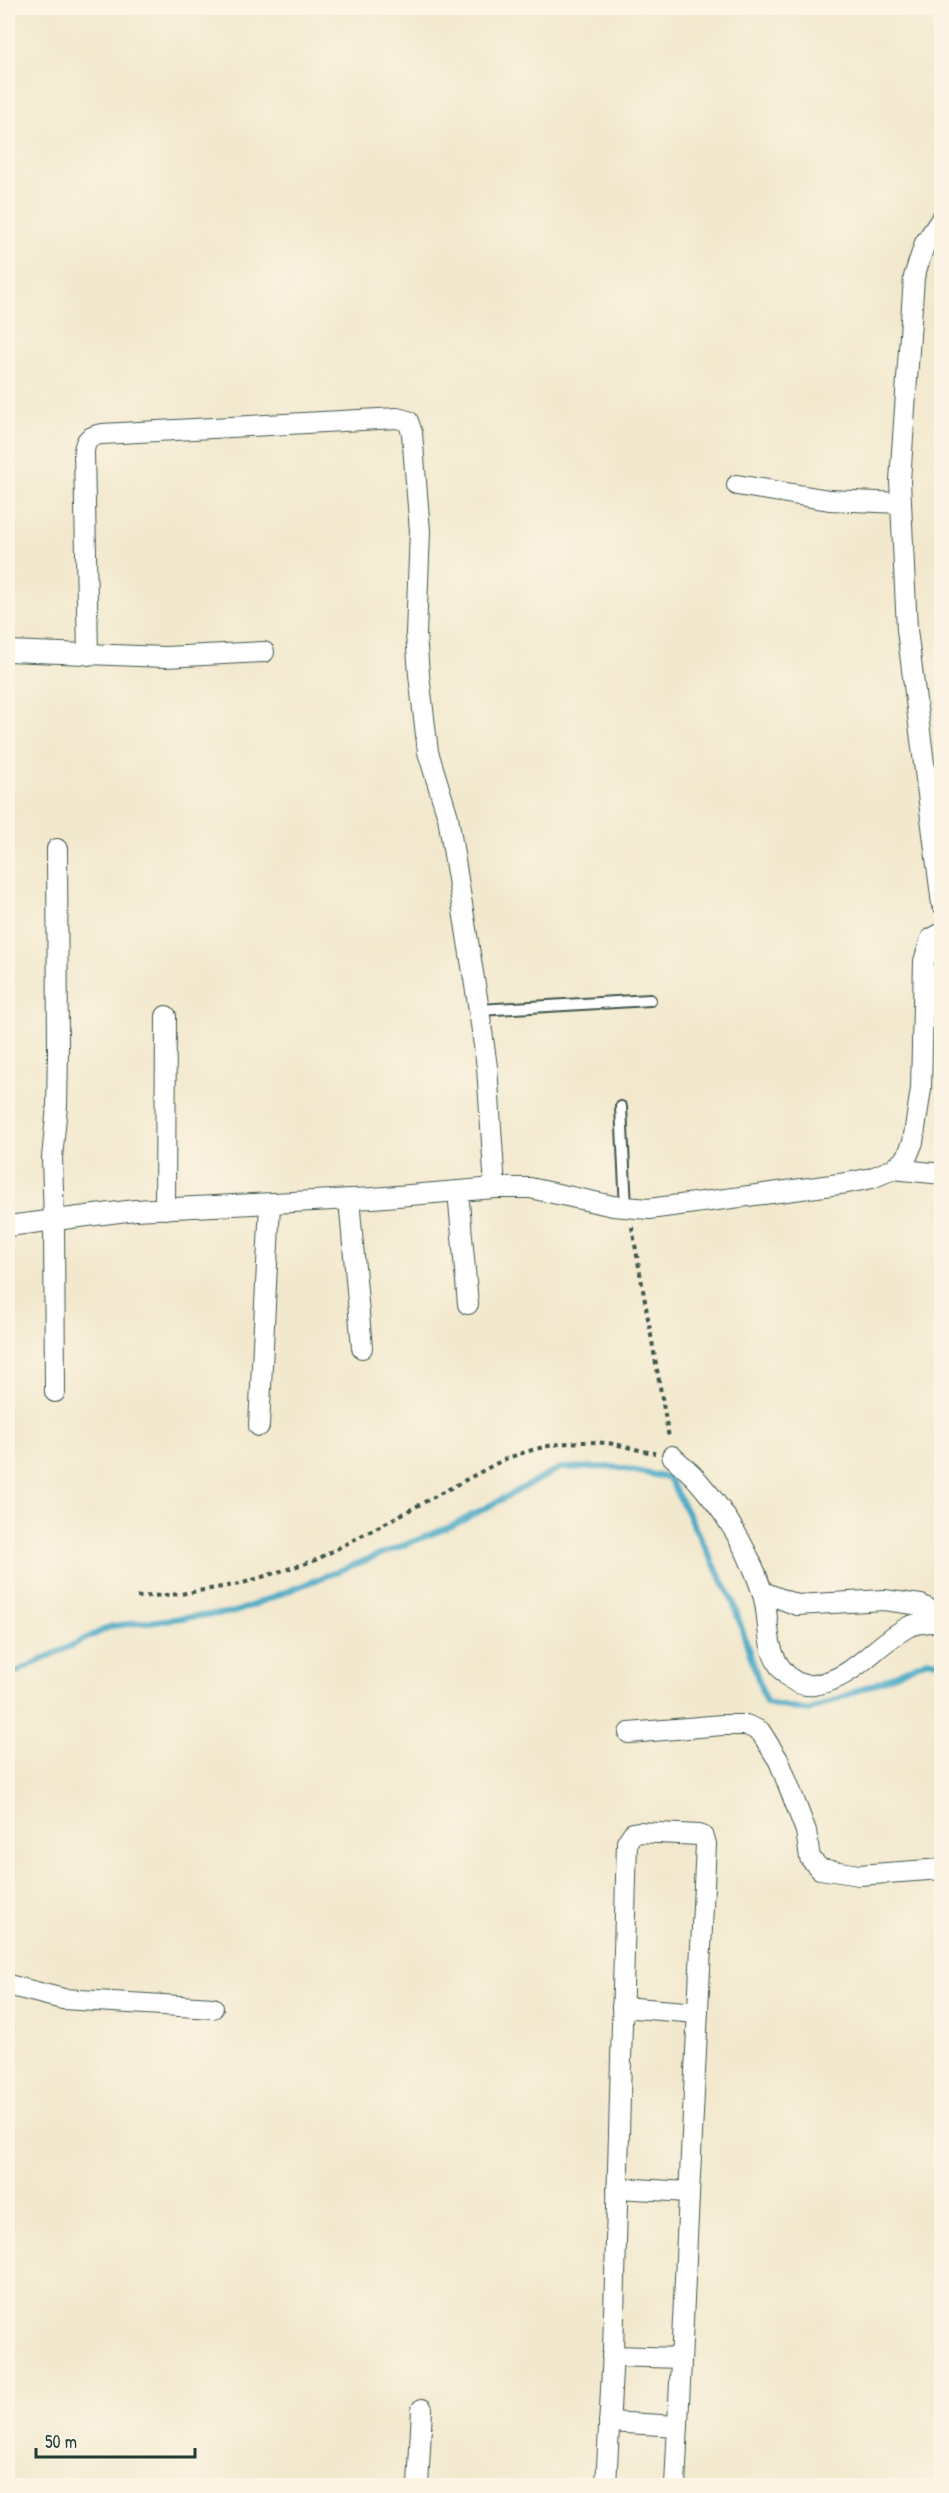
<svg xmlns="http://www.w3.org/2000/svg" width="949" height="2493" font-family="'Patrick Hand',sans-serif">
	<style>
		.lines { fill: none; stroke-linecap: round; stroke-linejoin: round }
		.stream { stroke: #46a8c5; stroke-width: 6 }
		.lane-casing { stroke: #3f574b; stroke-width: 14 }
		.street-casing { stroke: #3f574b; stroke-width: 22 }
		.path { stroke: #3f574b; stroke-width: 4; stroke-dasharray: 4.5 4.5; stroke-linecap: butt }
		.lane { stroke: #fff; stroke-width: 10 }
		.street { stroke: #fff; stroke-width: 20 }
	</style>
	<rect width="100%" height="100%" fill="#fcf5e5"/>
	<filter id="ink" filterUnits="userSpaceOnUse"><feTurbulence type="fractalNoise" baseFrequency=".0167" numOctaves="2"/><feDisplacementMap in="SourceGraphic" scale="12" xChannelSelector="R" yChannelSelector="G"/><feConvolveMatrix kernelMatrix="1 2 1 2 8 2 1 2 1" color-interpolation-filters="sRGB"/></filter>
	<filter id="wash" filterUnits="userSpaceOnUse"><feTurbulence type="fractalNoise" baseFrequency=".008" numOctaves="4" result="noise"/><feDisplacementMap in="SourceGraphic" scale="24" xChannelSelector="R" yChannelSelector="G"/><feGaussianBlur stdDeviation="1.35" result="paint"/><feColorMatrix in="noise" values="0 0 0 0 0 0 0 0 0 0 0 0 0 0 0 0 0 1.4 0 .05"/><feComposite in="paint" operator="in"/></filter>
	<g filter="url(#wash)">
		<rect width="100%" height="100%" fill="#f2e8cd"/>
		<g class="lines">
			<polyline class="stream" points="8,1676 112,1626 235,1612 452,1526 560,1468 616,1467 669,1478 732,1599 766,1703 808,1711 882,1681 927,1660 942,1663"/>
		</g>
	</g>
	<g filter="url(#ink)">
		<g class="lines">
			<defs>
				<g id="lane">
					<polyline points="479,1010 650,1000"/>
					<polyline points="621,1107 626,1208"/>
				</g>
				<g id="street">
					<polyline points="942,218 925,243 914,277 900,481 907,630 942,904"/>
					<polyline points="737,485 829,500 901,503"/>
					<polyline points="8,651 165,657 264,652"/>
					<path d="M 88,655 L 84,452 C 85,439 90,436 102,434 L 397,418 L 408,421 L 412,433 L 420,531 L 416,634 L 419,675 L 428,752 L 448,817 L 479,1010 L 487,1067 L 495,1188"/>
					<polyline points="893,1169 942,1174"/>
					<polyline points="458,1191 468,1304"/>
					<polyline points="349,1199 362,1348"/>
					<polyline points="165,1209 166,1016"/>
					<polyline points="8,1226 135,1210 373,1198 495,1188 530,1188 613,1206 649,1209 847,1183 872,1178 893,1169 906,1159 913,1142 921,1089 924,961 931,939 942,933"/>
					<polyline points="55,1392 54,1220 52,1158 57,1106 58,1052 57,849"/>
					<polyline points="259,1426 270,1204"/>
					<path d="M 672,1456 C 680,1464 691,1472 698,1481 C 726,1513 749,1551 762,1591 C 770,1614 765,1641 777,1662 C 785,1676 797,1687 814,1685 C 857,1678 874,1644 910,1626 C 920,1622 931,1622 942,1621"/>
					<polyline points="763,1592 797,1605 884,1600 921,1605 942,1616"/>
					<polyline points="629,1733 722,1725 746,1725 760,1731 779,1761 806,1831 810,1858 820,1869 859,1875 942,1869"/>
					<polyline points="8,1985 63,1999 213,2008"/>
					<polyline points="622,2007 698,2013"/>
					<polyline points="617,2188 689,2192"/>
					<polyline points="612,2356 681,2358"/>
					<polyline points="609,2422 678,2426"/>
					<polyline points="418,2486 422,2409"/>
					<polyline points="606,2486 613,2351 627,1842 633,1833 638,1832 699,1835 704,1837 706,1844 675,2486"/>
				</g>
			</defs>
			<use href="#lane" class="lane-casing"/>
			<use href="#street" class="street-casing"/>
			<g class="path">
				<polyline points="632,1227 669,1438"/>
				<path d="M 137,1597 L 180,1594 L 240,1584 L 316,1560 L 503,1460 C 536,1447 569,1439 605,1443 C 621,1444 638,1451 655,1453"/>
			</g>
			<use href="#lane" class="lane"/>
			<use href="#street" class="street"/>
		</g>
	</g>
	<rect width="949" height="2493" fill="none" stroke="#fcf5e5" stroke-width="30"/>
	<path d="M36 2448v9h159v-9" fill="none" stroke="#1f3d34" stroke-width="3"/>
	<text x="45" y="2448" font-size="18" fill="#1f3d34" stroke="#fcf5e5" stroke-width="4.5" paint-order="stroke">50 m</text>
</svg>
